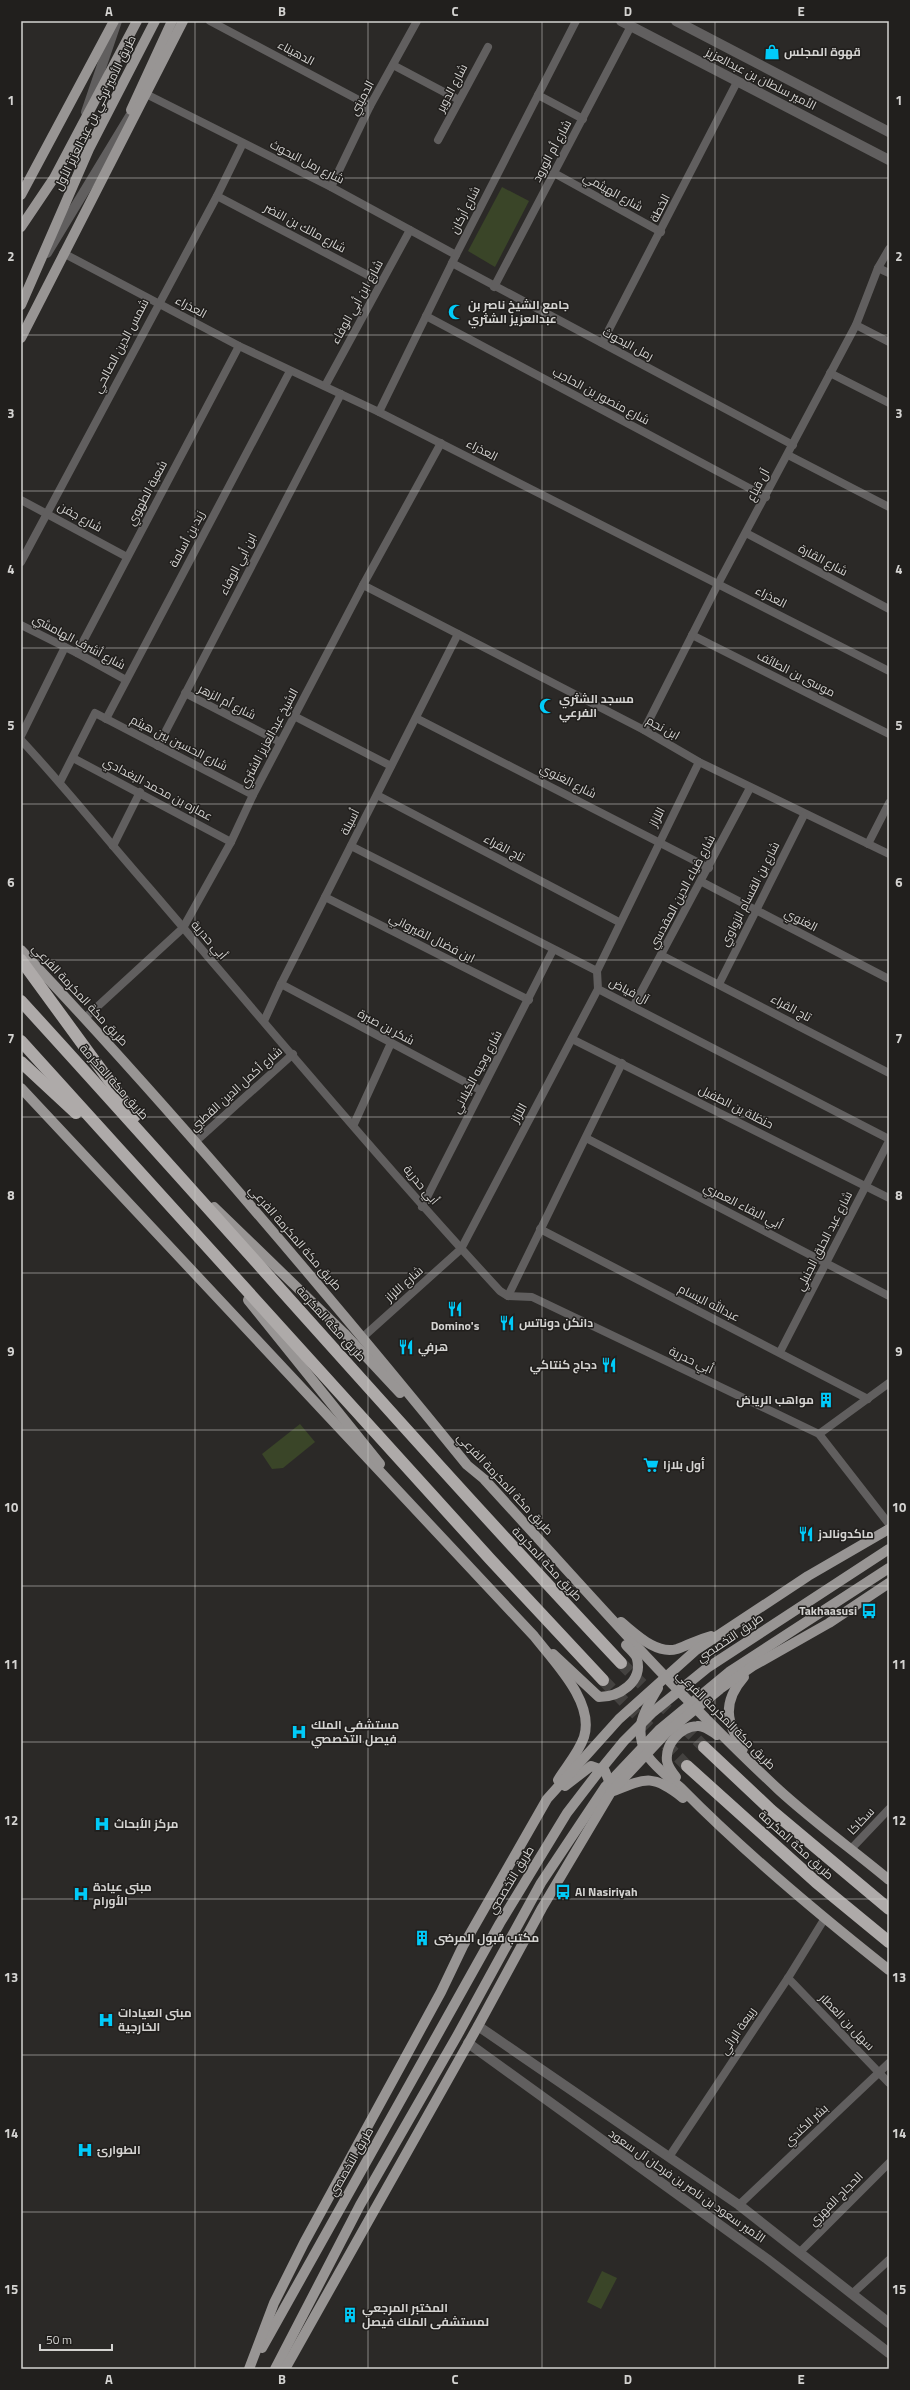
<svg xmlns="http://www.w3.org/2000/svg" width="910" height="2390" font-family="'Titillium Web',Cairo,sans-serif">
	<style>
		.green { fill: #3a4528 }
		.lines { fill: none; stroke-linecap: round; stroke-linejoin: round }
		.motorway-tunnel { stroke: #444240; stroke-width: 12; stroke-dasharray: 12 6; stroke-linecap: butt }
		.minor { stroke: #615f5f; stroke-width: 8 }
		.tertiary { stroke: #615f5f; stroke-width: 10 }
		.primary { stroke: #989594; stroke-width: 10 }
		.motorway { stroke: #aeaaa9; stroke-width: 12 }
		.grid { fill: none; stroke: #d4d3d1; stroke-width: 1; stroke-opacity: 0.55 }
		.labels { text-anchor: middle; stroke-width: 3; stroke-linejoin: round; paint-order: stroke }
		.poi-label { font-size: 12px; font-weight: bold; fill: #d4d3d1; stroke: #211f1d; text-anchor: start }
		.street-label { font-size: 12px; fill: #d4d3d1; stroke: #211f1d }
		.neatline { fill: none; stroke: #d4d3d1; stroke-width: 1.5 }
		.grid-label { font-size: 13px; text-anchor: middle; font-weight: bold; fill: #d4d3d1 }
	</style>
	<rect width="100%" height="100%" fill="#2b2927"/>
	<g class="green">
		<polygon points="502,187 529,201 495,267 468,251"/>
		<polygon points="300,1424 315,1442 283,1468 272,1469 262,1454"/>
		<polygon points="602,2271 617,2278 601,2309 587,2302"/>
	</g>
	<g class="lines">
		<g class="motorway-tunnel">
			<polyline points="621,1663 704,1747"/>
			<polyline points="603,1680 687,1766"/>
		</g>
		<g class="minor">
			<polyline points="210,21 370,106"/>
			<polyline points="393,65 459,100"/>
			<polyline points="146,94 331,187 456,255"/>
			<polyline points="538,95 583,119"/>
			<polyline points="438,140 488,47"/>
			<polyline points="554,173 661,232"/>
			<polyline points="331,187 370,106 417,21"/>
			<polyline points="217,196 381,282"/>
			<polyline points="63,253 239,346 379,412 889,671"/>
			<polyline points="452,263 793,445"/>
			<polyline points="878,268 889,273"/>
			<polyline points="494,287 631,26"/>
			<polyline points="426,316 766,497"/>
			<polyline points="856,325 889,342"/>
			<polyline points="602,343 737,82"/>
			<polyline points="830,373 889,403"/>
			<polyline points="325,386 410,230"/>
			<polyline points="379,412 456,255 576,21"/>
			<polyline points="788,455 889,507"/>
			<polyline points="21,500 127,557"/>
			<polyline points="746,533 889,609"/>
			<polyline points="21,562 217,196 243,143"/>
			<polyline points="363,585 644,730 699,762 889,854"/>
			<polyline points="21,625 77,653 126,680"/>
			<polyline points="692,635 889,734"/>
			<polyline points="77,653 239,346"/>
			<polyline points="185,693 280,742"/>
			<polyline points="294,716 391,766"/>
			<polyline points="416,718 709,868"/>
			<polyline points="106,719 290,371"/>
			<polyline points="644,730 718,584 856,325 878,268 889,249"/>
			<polyline points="21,736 65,647"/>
			<path d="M 21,740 C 66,788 107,840 151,890 C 266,1024 380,1161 500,1291 L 508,1296 L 532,1297 L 819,1434 L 889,1524"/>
			<polyline points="158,746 341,394"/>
			<polyline points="73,758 231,842"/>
			<polyline points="699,762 597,971 598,989 889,1139"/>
			<polyline points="60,782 95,713 253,795"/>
			<polyline points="377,795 619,922"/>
			<polyline points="868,844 889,803"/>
			<polyline points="113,846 140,792"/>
			<polyline points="351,846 597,971"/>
			<polyline points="702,882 889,979"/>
			<polyline points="325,897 529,1000"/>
			<polyline points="661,955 889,1073"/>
			<polyline points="281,984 480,1090"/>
			<polyline points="719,984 804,815"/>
			<polyline points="633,1007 750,788"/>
			<polyline points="85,1018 183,928 231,842 253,795 363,585 441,443"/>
			<polyline points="264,1021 281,984 458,634"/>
			<polyline points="572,1039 889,1198"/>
			<polyline points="354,1124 391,1043"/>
			<polyline points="586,1138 889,1296"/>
			<polyline points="195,1142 293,1054"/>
			<polyline points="422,1207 553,950"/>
			<polyline points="540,1229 868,1399"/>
			<polyline points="508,1296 622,1063"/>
			<polyline points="363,1337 461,1249 598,989"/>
			<polyline points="780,1352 889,1141"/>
			<polyline points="819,1434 889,1383"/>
			<polyline points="851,1849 889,1809"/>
			<polyline points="788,1978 889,2083"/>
			<polyline points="669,2157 788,1978 825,1918"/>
			<polyline points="739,2205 889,2063"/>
			<polyline points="800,2252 889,2163"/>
			<polyline points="853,2293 889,2260"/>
		</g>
		<g class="tertiary">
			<polyline points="621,21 889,160"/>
			<polyline points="676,21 889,132"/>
			<polyline points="86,112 117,21"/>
			<polyline points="47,253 130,116"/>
			<polyline points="478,2026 739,2205 889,2323"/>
			<polyline points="468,2043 767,2259 889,2353"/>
		</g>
		<g class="primary">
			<polyline points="131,110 172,21"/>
			<polyline points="21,195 114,21"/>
			<polyline points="21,227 54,178 137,21"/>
			<polyline points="21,305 89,149 155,21"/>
			<polyline points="21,338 183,21"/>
			<path d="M 21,950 C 177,1115 324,1289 467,1465 L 484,1479 C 581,1585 675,1693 779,1790 C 814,1822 853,1850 889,1880"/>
			<path d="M 21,1088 L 534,1636 C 554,1662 595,1702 584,1737 C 579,1752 566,1767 558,1780"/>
			<polyline points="214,1207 344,1333 400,1393"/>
			<polyline points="248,1300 380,1464"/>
			<path d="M 621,1622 C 636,1634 656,1655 677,1649 C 689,1645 699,1639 711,1636"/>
			<path d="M 553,1654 L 599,1697 C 619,1697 643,1682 637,1659 C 636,1654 629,1649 626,1645"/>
			<path d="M 658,1688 C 645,1710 633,1727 646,1753 C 651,1764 672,1780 682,1789 C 746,1854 817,1913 889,1970"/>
			<path d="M 743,1749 C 726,1722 722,1702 744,1677"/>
			<path d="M 676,1777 C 672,1772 668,1767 667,1761 C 665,1744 680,1727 697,1726 C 704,1725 711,1731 717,1735"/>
			<polyline points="565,1786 591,1766 605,1771 611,1786"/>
			<path d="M 614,1791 C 647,1777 654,1775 683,1798"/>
			<polyline points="262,2348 500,1923 567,1813 597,1774 624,1741 653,1712 707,1668 889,1549"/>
			<polyline points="249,2369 274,2303 304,2243 441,1992 463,1946 547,1799 619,1719 696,1650 808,1576 889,1529"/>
			<polyline points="275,2369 360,2205 457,2036 541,1883 605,1787 660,1729 729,1672 889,1568"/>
			<polyline points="285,2369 478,2026 542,1908 611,1792 667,1732 720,1689 753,1666 829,1623 889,1583"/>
		</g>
		<g class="motorway">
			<polyline points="21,960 135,1116"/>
			<path d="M 21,1001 C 222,1221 417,1446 621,1663"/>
			<polyline points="21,1041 490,1559 603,1680"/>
			<polyline points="21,1062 76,1113"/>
			<polyline points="704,1747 771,1810 889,1909"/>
			<polyline points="687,1766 816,1882 889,1942"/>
		</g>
	</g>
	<path class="grid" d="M 195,21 L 195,2369M 368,21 L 368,2369M 542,21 L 542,2369M 715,21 L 715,2369M 21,178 L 889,178M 21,335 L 889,335M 21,491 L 889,491M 21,648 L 889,648M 21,804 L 889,804M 21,960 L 889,960M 21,1117 L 889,1117M 21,1273 L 889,1273M 21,1430 L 889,1430M 21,1586 L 889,1586M 21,1742 L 889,1742M 21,1899 L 889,1899M 21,2055 L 889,2055M 21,2212 L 889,2212"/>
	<defs>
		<symbol id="shop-bare" viewBox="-9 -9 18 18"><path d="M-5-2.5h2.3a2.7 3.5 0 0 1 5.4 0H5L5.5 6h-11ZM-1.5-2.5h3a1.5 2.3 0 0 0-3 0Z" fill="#01cbf9" stroke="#211f1d" stroke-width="2.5" paint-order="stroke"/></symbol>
		<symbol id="mosque-bare" viewBox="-9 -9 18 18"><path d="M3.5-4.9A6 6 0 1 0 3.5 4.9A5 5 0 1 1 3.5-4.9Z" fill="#01cbf9" stroke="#211f1d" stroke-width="2.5" paint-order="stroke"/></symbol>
		<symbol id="restaurant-bare" viewBox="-9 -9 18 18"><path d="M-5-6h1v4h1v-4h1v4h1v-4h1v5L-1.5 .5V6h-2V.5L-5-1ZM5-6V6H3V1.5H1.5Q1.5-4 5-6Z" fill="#01cbf9" stroke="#211f1d" stroke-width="2.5" paint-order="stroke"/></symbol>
		<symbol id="building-bare" viewBox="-9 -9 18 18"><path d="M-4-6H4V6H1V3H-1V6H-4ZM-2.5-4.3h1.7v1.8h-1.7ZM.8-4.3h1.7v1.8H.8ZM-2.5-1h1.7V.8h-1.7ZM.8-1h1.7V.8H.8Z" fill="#01cbf9" stroke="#211f1d" stroke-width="2.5" paint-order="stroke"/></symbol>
		<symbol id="supermarket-bare" viewBox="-9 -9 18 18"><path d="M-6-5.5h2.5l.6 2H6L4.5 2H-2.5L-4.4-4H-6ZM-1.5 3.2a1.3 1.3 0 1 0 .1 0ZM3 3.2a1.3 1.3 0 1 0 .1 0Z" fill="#01cbf9" stroke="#211f1d" stroke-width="2.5" paint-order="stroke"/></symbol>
		<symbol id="bus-bare" viewBox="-9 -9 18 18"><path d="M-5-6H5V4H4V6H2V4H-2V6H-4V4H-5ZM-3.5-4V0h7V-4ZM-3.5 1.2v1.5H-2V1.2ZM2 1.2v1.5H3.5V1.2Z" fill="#01cbf9" stroke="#211f1d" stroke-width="2.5" paint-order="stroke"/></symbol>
		<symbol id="hospital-bare" viewBox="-9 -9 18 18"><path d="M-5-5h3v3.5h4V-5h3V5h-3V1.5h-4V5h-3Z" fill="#01cbf9" stroke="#211f1d" stroke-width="2.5" paint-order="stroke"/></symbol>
	</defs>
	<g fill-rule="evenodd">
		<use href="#shop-bare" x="761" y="41" width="22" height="22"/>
		<use href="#mosque-bare" x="445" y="301" width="22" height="22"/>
		<use href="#mosque-bare" x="536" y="695" width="22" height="22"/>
		<use href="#restaurant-bare" x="444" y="1298" width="22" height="22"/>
		<use href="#restaurant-bare" x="496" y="1312" width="22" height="22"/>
		<use href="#restaurant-bare" x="395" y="1336" width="22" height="22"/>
		<use href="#restaurant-bare" x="598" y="1354" width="22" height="22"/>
		<use href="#building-bare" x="815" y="1389" width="22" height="22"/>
		<use href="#supermarket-bare" x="640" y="1454" width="22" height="22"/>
		<use href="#restaurant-bare" x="795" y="1523" width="22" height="22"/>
		<use href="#bus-bare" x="858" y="1600" width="22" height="22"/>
		<use href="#hospital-bare" x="288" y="1721" width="22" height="22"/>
		<use href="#hospital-bare" x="91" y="1813" width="22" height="22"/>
		<use href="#bus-bare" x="552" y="1881" width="22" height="22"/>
		<use href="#hospital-bare" x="70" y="1883" width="22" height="22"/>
		<use href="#building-bare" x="411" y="1927" width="22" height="22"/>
		<use href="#hospital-bare" x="95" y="2009" width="22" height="22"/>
		<use href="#hospital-bare" x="74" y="2139" width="22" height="22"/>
		<use href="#building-bare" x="339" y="2304" width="22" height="22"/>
	</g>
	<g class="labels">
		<g class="poi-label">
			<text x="784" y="56">قهوة المجلس</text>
			<text x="468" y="309">جامع الشيخ ناصر بن<tspan x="468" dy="14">عبدالعزيز الشثري</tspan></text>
			<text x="559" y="703">مسجد الشثري<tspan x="559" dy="14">الفرعي</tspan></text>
			<text x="519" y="1327">دانكن دوناتس</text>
			<text x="455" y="1330" text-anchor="middle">Domino's</text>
			<text x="418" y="1351">هرفي</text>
			<text x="597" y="1369" text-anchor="end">دجاج كنتاكي</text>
			<text x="814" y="1404" text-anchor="end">مواهب الرياض</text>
			<text x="663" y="1469">أول بلازا</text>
			<text x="818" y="1538">ماكدونالدز</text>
			<text x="857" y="1615" text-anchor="end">Takhaasusi</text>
			<text x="311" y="1729">مستشفى الملك<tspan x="311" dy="14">فيصل التخصصي</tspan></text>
			<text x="114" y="1828">مركز الأبحاث</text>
			<text x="93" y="1891">مبنى عيادة<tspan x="93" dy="14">الأورام</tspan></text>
			<text x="575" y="1896">Al Nasiriyah</text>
			<text x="434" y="1942">مكتب قبول المرضى</text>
			<text x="118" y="2017">مبنى العيادات<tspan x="118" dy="14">الخارجية</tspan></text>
			<text x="97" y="2154">الطوارئ</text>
			<text x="362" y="2312">المختبر المرجعي<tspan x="362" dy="14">لمستشفى الملك فيصل</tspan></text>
		</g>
		<g class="street-label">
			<text transform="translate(296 53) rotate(28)" y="4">الدهيناء</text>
			<text transform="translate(761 79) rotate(27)" y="4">الأمير سلطان بن عبدالعزيز</text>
			<text transform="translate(452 88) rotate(-62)" y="4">شارع الدوير</text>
			<text transform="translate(362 98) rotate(-62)" y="4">الدميني</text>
			<text transform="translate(95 113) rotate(-64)" y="4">طريق الأمير تركي بن عبدالعزيز الأول</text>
			<text transform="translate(552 151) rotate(-62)" y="4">شارع أم الورود</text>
			<text transform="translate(307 162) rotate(27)" y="4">شارع رمل البحوث</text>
			<text transform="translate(613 192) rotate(29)" y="4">شارع الهيثمي</text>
			<text transform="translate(660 208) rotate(-63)" y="4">الخطة</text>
			<text transform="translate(465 210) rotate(-63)" y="4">شارع أركان</text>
			<text transform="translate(305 228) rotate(28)" y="4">شارع مالك بن النضر</text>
			<text transform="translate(357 302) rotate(-61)" y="4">شارع ابن أبي الوفاء</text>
			<text transform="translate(191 307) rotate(28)" y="4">العذراء</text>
			<text transform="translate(628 344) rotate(28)" y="4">رمل البحوث</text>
			<text transform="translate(121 346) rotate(-62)" y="4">شمس الدين الصالحي</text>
			<text transform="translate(601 396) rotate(28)" y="4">شارع منصور بن الحاجب</text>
			<text transform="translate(482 450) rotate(27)" y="4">العذراء</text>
			<text transform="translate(758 485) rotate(-62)" y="4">آل قباع</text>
			<text transform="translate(147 493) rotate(-62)" y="4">شعبة الطهوي</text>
			<text transform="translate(80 517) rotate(29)" y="4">شارع جفن</text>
			<text transform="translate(187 539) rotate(-62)" y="4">زيد بن أسامة</text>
			<text transform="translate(823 560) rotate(28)" y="4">شارع القارة</text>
			<text transform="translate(238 564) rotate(-63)" y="4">ابن أبي الوفاء</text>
			<text transform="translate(771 597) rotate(27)" y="4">العذراء</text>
			<text transform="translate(79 642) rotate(28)" y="4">شارع أشرف الهامشي</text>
			<text transform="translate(796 674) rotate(27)" y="4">موسى بن الطائف</text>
			<text transform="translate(227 702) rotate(27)" y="4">شارع أم الزهر</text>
			<text transform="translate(663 728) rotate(29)" y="4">ابن نجم</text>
			<text transform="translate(269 738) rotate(-62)" y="4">الشيخ عبدالعزيز الشتري</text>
			<text transform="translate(179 743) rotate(27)" y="4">شارع الحسين بين هيثم</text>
			<text transform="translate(568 781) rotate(27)" y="4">شارع الغنوي</text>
			<text transform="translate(158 789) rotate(28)" y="4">عماره بن محمد البغدادي</text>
			<text transform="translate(657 817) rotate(-63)" y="4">اللزاز</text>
			<text transform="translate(350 822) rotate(-63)" y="4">أسيلة</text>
			<text transform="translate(504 848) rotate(28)" y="4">تاج القراء</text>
			<text transform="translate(682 892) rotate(-62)" y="4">شارع ضياء الدين المقدسي</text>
			<text transform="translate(750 894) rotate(-63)" y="4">شارع بن القسام الزواوي</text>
			<text transform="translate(801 920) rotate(27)" y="4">الغنوي</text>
			<text transform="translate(432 938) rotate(27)" y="4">ابن فضال القيرواني</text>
			<text transform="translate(209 940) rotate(49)" y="4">أبي حدرية</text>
			<text transform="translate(629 991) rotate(28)" y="4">آل فياض</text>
			<text transform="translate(80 995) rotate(47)" y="4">طريق مكة المكرمة الفرعي</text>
			<text transform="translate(791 1008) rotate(28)" y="4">تاج القراء</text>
			<text transform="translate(386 1027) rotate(28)" y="4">شكر بن صبرة</text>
			<text transform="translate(477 1072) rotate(-62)" y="4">شارع وجيه الكيلاني</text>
			<text transform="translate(114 1082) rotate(48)" y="4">طريق مكة المكرمة</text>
			<text transform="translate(236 1089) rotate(-42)" y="4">شارع أكمل الدين القطبي</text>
			<text transform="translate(736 1107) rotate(27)" y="4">حنظلة بن الطفيل</text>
			<text transform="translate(519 1113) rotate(-62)" y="4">اللزاز</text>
			<text transform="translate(421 1185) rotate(50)" y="4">أبي حدرية</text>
			<text transform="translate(743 1206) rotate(27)" y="4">أبي البقاء العمري</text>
			<text transform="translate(295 1238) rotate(49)" y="4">طريق مكة المكرمة الفرعي</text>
			<text transform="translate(824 1241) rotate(-63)" y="4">شارع عبد الحلق الحنبلي</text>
			<text transform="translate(404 1284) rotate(-42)" y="4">شارع اللزاز</text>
			<text transform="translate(709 1303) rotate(27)" y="4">عبدالله البسام</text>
			<text transform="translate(331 1324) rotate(48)" y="4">طريق مكة المكرمة</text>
			<text transform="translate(691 1360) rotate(25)" y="4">أبي حدرية</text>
			<text transform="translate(505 1484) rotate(47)" y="4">طريق مكة المكرمة الفرعي</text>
			<text transform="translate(547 1564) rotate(47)" y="4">طريق مكة المكرمة</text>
			<text transform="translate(730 1638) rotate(-34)" y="4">طريق التخصصي</text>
			<text transform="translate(726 1720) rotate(45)" y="4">طريق مكة المكرمة الفرعي</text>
			<text transform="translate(861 1821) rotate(-47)" y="4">سكاكا</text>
			<text transform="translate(796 1845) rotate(42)" y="4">طريق مكة المكرمة</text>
			<text transform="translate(511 1880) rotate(-59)" y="4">طريق التخصصي</text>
			<text transform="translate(847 2022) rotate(46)" y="4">سهل بن العطار</text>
			<text transform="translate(738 2031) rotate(-56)" y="4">ربيعة الرائي</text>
			<text transform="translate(806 2125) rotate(-43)" y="4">بشر الكندي</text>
			<text transform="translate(351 2162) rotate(-60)" y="4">طريق التخصصي</text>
			<text transform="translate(687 2186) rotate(35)" y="4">الأمير سعود بن ناصر بن فرحان آل سعود</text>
			<text transform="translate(836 2199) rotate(-45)" y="4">الحجاج الفهري</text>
		</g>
	</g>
	<rect width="910" height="2390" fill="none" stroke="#211f1d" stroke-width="44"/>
	<path d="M40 2344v6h72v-6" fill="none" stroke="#d4d3d1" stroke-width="2"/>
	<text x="46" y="2344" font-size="12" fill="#d4d3d1" stroke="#211f1d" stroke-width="3" paint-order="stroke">50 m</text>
	<rect x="22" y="22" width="866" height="2346" class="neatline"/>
	<g class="grid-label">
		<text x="109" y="16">A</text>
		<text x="282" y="16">B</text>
		<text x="455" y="16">C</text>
		<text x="628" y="16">D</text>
		<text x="801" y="16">E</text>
		<text x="11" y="105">1</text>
		<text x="899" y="105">1</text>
		<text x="11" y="261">2</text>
		<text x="899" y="261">2</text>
		<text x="11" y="418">3</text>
		<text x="899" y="418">3</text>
		<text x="11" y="574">4</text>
		<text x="899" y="574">4</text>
		<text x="11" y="730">5</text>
		<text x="899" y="730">5</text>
		<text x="11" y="887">6</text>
		<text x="899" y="887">6</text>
		<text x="11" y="1043">7</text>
		<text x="899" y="1043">7</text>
		<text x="11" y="1200">8</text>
		<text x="899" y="1200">8</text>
		<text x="11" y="1356">9</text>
		<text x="899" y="1356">9</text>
		<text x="11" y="1512">10</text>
		<text x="899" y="1512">10</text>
		<text x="11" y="1669">11</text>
		<text x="899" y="1669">11</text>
		<text x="11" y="1825">12</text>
		<text x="899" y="1825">12</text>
		<text x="11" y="1982">13</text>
		<text x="899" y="1982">13</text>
		<text x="11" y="2138">14</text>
		<text x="899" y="2138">14</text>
		<text x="11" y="2294">15</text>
		<text x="899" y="2294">15</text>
		<text x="109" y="2384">A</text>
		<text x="282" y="2384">B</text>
		<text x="455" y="2384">C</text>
		<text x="628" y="2384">D</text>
		<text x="801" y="2384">E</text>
	</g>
</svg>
